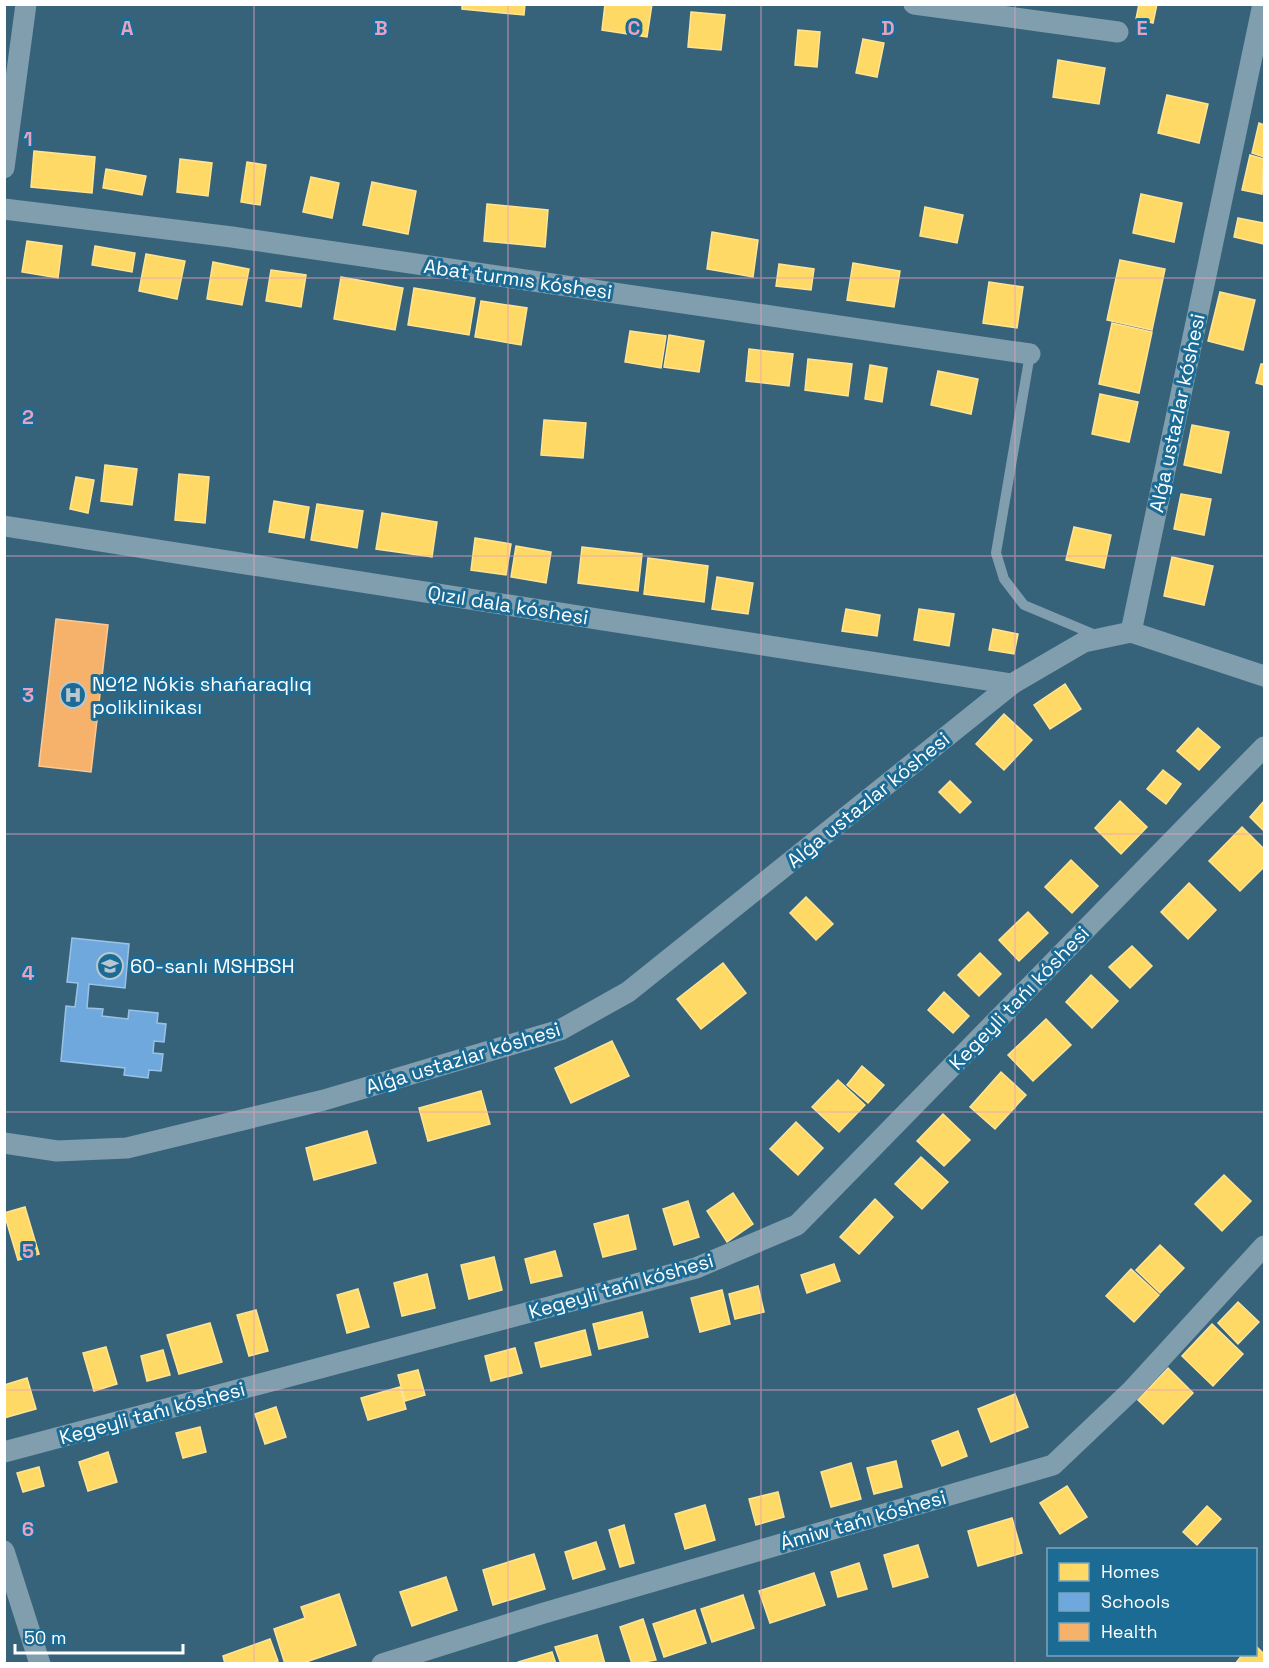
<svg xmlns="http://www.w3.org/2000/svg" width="1269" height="1668" font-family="'Space Grotesk',sans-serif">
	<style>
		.homes { fill: #ffd966; stroke: #ffe494; stroke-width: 1.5 }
		.schools { fill: #6fa8dc; stroke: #9ac2e6; stroke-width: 1.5 }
		.health { fill: #f6b26b; stroke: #f9c997; stroke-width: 1.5 }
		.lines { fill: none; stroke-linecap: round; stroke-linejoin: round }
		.lane { stroke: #809ead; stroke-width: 10 }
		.street { stroke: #809ead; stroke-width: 21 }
		.grid { fill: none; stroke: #e7a3bd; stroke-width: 1.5; stroke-opacity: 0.55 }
		.labels { text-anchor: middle; stroke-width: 6; stroke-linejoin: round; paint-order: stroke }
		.street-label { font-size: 20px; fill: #fff; stroke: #1c6b95 }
		.poi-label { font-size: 20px; fill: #fff; stroke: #1c6b95; text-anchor: start }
		.grid-label { font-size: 20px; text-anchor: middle; font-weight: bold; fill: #e7a3bd; stroke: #1c6b95; stroke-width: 6; stroke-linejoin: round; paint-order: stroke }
	</style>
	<rect width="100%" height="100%" fill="#37637a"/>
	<g class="homes">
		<polygon points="462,4 525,4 524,15 462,9"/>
		<polygon points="605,4 652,4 647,37 602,30"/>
		<polygon points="1139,4 1157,4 1153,23 1136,19"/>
		<polygon points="691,12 725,15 721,50 688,47"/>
		<polygon points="798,30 820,32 817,67 795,65"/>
		<polygon points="863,39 884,43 877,77 856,73"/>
		<polygon points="1058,60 1105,68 1099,104 1053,97"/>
		<polygon points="1167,95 1208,104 1199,143 1158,133"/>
		<polygon points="1259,123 1264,125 1264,157 1252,153"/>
		<polygon points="34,151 95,157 92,193 31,187"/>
		<polygon points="1250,155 1264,159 1262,194 1242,190"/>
		<polygon points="180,159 212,163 208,196 177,192"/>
		<polygon points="247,162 266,165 260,205 241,202"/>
		<polygon points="106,169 146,176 142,195 103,188"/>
		<polygon points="311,177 339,183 332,218 303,212"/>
		<polygon points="372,182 416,191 408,234 363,225"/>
		<polygon points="1141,194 1182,203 1174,242 1133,233"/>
		<polygon points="487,204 548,210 545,247 484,241"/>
		<polygon points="925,207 963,215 957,243 920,236"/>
		<polygon points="1238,218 1264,223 1264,244 1234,237"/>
		<polygon points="712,232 758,240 753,277 707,269"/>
		<polygon points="27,241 62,246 58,278 22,272"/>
		<polygon points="95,246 135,253 132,272 92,265"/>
		<polygon points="146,254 185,261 177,299 139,291"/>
		<polygon points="1120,260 1165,269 1152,330 1107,320"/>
		<polygon points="213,262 249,269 242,305 207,299"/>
		<polygon points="853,263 900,271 894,307 847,300"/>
		<polygon points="779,264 814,269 811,290 776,286"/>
		<polygon points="271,270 306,275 301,307 266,301"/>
		<polygon points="341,277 403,288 395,330 334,319"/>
		<polygon points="989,282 1023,287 1017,328 983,323"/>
		<polygon points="414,288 475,298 469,335 408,325"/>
		<polygon points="1220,292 1255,300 1243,350 1208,341"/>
		<polygon points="481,301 527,308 521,345 475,337"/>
		<polygon points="1112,323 1152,332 1139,393 1099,384"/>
		<polygon points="630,331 666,336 661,368 625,362"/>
		<polygon points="669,335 704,341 699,372 664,367"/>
		<polygon points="749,349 793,354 789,386 746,381"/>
		<polygon points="808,359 852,364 848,396 805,390"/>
		<polygon points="1261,364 1264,364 1264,385 1256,383"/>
		<polygon points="870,365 887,368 882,402 865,399"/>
		<polygon points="938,371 978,379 971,414 931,405"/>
		<polygon points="1100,394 1138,402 1129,442 1092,434"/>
		<polygon points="544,420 586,423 583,458 541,455"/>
		<polygon points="1192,425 1229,432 1221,473 1184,465"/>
		<polygon points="105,465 137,469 132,505 101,501"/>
		<polygon points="179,474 209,477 205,523 175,520"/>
		<polygon points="76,477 94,480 88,513 70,509"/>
		<polygon points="1181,494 1211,499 1204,535 1174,529"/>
		<polygon points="274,501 309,507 304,538 269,532"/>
		<polygon points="317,504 363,511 357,548 311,540"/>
		<polygon points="382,513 437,522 432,557 376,549"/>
		<polygon points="1074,527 1111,535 1104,568 1066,560"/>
		<polygon points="475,538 511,544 506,575 471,570"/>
		<polygon points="516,546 551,552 546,583 511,577"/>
		<polygon points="582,547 642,554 638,591 578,583"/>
		<polygon points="1172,557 1213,566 1204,605 1164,596"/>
		<polygon points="648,558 708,566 704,602 644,594"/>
		<polygon points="717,577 753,583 748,614 712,609"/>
		<polygon points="846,609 880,615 877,636 842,631"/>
		<polygon points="919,609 954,614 949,646 914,640"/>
		<polygon points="993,629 1018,634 1014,654 989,650"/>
		<polygon points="1065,684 1081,709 1050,729 1034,705"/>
		<polygon points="1004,714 1032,740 1004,770 976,744"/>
		<polygon points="1198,728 1220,747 1199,770 1177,751"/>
		<polygon points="1163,770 1181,784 1166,804 1147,789"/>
		<polygon points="950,781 971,802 960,813 939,792"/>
		<polygon points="1120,801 1147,827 1121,854 1095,828"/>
		<polygon points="1264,801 1264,831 1250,817"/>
		<polygon points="1242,827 1264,849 1264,867 1240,891 1209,861"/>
		<polygon points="1071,860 1098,886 1072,913 1045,887"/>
		<polygon points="1189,883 1216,910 1188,939 1161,912"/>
		<polygon points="806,897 833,924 816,940 790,913"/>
		<polygon points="1028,912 1048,933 1019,961 999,940"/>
		<polygon points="1132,946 1152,966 1130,988 1109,967"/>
		<polygon points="980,953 1001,974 979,996 958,975"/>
		<polygon points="723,963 746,993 701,1029 677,999"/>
		<polygon points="1091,975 1118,1001 1092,1028 1066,1002"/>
		<polygon points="944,992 969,1016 953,1033 928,1010"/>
		<polygon points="1046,1019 1071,1045 1033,1081 1008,1055"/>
		<polygon points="612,1041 629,1076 571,1103 555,1068"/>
		<polygon points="862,1066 884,1085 868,1103 847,1085"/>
		<polygon points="1001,1072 1026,1095 995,1129 970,1107"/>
		<polygon points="838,1080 865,1105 839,1132 812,1107"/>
		<polygon points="481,1091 490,1124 428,1141 419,1108"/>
		<polygon points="943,1114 970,1140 944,1166 917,1141"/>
		<polygon points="796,1122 823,1148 798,1175 770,1149"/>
		<polygon points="367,1131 376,1163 314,1180 306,1148"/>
		<polygon points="921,1157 948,1182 922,1209 895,1184"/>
		<polygon points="1224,1175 1251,1201 1222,1231 1195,1204"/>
		<polygon points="733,1193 753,1224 727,1242 707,1211"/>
		<polygon points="875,1199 893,1217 859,1254 840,1237"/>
		<polygon points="688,1201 699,1237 674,1245 663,1209"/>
		<polygon points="25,1207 39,1254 18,1260 4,1213"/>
		<polygon points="628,1215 636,1249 603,1257 594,1224"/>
		<polygon points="1160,1245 1184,1268 1160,1293 1136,1270"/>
		<polygon points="555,1251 562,1276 531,1283 525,1259"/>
		<polygon points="494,1257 502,1290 469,1299 461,1265"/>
		<polygon points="834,1264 840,1281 807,1293 801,1275"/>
		<polygon points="1131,1269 1159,1295 1134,1322 1106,1296"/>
		<polygon points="427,1274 435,1308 402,1316 394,1283"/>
		<polygon points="758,1286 764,1312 735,1319 729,1294"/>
		<polygon points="358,1289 369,1327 347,1333 337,1295"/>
		<polygon points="722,1290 730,1324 700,1332 691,1298"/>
		<polygon points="1238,1302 1259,1322 1238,1344 1218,1323"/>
		<polygon points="256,1310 268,1351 249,1356 237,1315"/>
		<polygon points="642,1312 648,1337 599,1349 593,1324"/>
		<polygon points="210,1323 222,1362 179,1374 167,1335"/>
		<polygon points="1212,1324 1243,1354 1213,1386 1182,1356"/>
		<polygon points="585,1330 591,1355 541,1367 535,1343"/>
		<polygon points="106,1347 117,1384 94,1391 83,1353"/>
		<polygon points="515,1348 522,1373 491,1381 485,1356"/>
		<polygon points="163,1350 170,1375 147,1381 141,1356"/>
		<polygon points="1168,1368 1193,1393 1163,1424 1138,1400"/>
		<polygon points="418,1370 425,1395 405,1401 398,1375"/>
		<polygon points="27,1378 36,1409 4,1418 4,1385"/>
		<polygon points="400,1387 406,1409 368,1420 361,1398"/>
		<polygon points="1015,1394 1028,1427 991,1442 978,1409"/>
		<polygon points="276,1407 286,1437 265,1444 255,1414"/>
		<polygon points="200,1427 206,1452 183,1458 176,1433"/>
		<polygon points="958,1431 967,1456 942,1466 932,1441"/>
		<polygon points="108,1452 117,1482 88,1491 79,1462"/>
		<polygon points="896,1461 902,1487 874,1494 867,1468"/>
		<polygon points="851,1463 861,1499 831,1507 821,1472"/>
		<polygon points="39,1467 44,1486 23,1492 17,1473"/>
		<polygon points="1067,1486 1087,1517 1060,1534 1040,1503"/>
		<polygon points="778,1492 784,1517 756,1525 749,1499"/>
		<polygon points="705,1505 715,1540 685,1549 675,1514"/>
		<polygon points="1207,1506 1221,1519 1197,1545 1183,1532"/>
		<polygon points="1012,1518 1022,1553 978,1566 968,1531"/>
		<polygon points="624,1525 634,1563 620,1567 609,1530"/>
		<polygon points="596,1542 605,1569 573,1579 565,1552"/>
		<polygon points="918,1545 928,1577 893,1587 884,1555"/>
		<polygon points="534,1554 545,1589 493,1605 483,1570"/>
		<polygon points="859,1563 867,1589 838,1597 831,1572"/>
		<polygon points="814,1573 825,1605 770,1623 759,1591"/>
		<polygon points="446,1577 457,1610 412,1626 400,1592"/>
		<polygon points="339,1594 356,1645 300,1664 285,1664 274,1629 305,1618 301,1607"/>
		<polygon points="743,1595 754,1628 712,1642 701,1609"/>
		<polygon points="695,1610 706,1643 664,1657 653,1624"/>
		<polygon points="643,1619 656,1660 632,1664 620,1627"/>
		<polygon points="597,1635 605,1664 561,1664 555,1647"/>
		<polygon points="270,1639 278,1661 270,1664 225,1664 223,1656"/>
		<polygon points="1256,1646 1264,1654 1264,1664 1235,1664 1243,1654 1256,1654"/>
		<polygon points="552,1652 556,1664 518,1664 518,1662"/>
	</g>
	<polygon class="schools" points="72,938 129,944 125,988 89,984 87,1008 103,1009 102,1016 128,1019 129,1010 158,1013 157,1023 166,1024 164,1042 154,1041 153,1053 163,1054 161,1071 149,1070 148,1078 124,1075 125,1068 61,1061 66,1006 75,1007 78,983 67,982"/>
	<polygon class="health" points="56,619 108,625 91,772 39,766"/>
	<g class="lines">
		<polyline class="lane" points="1030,354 996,553 1004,579 1024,605 1098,636"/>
		<g class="street">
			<polyline points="914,4 1118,32"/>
			<polyline points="4,168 26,4"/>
			<polyline points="4,209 232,237 1030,354"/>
			<polyline points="4,526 1012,684"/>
			<polyline points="1131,632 1263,4"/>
			<polyline points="4,1143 57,1151 127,1148 324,1100 560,1030 628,992 1012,684 1084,642 1131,632 1264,676"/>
			<polyline points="4,1452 696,1268 797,1225 1264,747"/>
			<polyline points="4,1551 40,1664"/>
			<polyline points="382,1664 544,1613 1053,1465 1132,1390 1264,1246"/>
		</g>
	</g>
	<path class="grid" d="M 254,4 L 254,1664M 508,4 L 508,1664M 761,4 L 761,1664M 1015,4 L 1015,1664M 4,278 L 1264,278M 4,556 L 1264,556M 4,834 L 1264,834M 4,1112 L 1264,1112M 4,1390 L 1264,1390"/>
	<defs>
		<symbol id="hospital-ring" viewBox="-11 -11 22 22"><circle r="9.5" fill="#1c6b95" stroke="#b9c8d0" stroke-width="1.5"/><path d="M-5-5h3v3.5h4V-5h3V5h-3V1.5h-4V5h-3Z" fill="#b9c8d0"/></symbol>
		<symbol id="school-ring" viewBox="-11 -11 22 22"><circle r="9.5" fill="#1c6b95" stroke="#b9c8d0" stroke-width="1.5"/><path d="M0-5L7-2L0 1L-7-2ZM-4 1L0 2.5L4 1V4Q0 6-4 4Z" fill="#b9c8d0"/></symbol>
	</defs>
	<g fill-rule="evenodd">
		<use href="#hospital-ring" x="58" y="680" width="30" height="30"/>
		<use href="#school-ring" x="95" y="951" width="30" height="30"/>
	</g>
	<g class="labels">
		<g class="street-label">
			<text transform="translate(518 279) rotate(8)" y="7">Abat turmıs kóshesi</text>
			<text transform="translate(1177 413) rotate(-78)" y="7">Alǵa ustazlar kóshesi</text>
			<text transform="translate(508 605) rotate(9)" y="7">Qızıl dala kóshesi</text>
			<text transform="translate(868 800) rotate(-39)" y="7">Alǵa ustazlar kóshesi</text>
			<text transform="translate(1019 998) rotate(-46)" y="7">Kegeyli tańı kóshesi</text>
			<text transform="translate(463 1058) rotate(-17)" y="7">Alǵa ustazlar kóshesi</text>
			<text transform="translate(621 1286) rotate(-16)" y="7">Kegeyli tańı kóshesi</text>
			<text transform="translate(152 1413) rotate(-15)" y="7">Kegeyli tańı kóshesi</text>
			<text transform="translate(863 1520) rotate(-16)" y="7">Ámiw tańı kóshesi</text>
		</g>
		<g class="poi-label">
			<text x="92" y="691">№12 Nókis shańaraqlıq<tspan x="92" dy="23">poliklinikası</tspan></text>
			<text x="130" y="973">60-sanlı MSHBSH</text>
		</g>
	</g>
	<g class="grid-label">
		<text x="127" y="35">A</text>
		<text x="381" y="35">B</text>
		<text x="634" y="35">C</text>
		<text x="888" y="35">D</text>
		<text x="1142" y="35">E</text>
		<text x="28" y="146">1</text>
		<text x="28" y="424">2</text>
		<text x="28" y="702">3</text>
		<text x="28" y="980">4</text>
		<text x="28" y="1258">5</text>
		<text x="28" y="1536">6</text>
	</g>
	<rect width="1269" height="1668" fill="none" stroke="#ffffff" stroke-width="12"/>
	<rect x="1047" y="1548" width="210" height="108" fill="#1c6b95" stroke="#77a6bf" stroke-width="1.5"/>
	<rect x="1059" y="1563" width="30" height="18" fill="#ffd966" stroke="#77a6bf" stroke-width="1.5"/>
	<text x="1101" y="1578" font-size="18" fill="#ffffff">Homes</text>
	<rect x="1059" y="1593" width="30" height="18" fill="#6fa8dc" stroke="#77a6bf" stroke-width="1.5"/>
	<text x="1101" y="1608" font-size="18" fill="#ffffff">Schools</text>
	<rect x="1059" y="1623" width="30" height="18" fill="#f6b26b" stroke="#77a6bf" stroke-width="1.5"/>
	<text x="1101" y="1638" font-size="18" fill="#ffffff">Health</text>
	<path d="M15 1644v9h168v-9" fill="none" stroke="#ffffff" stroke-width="3"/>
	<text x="24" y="1644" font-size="18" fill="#ffffff" stroke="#1c6b95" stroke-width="4.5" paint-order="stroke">50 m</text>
</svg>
